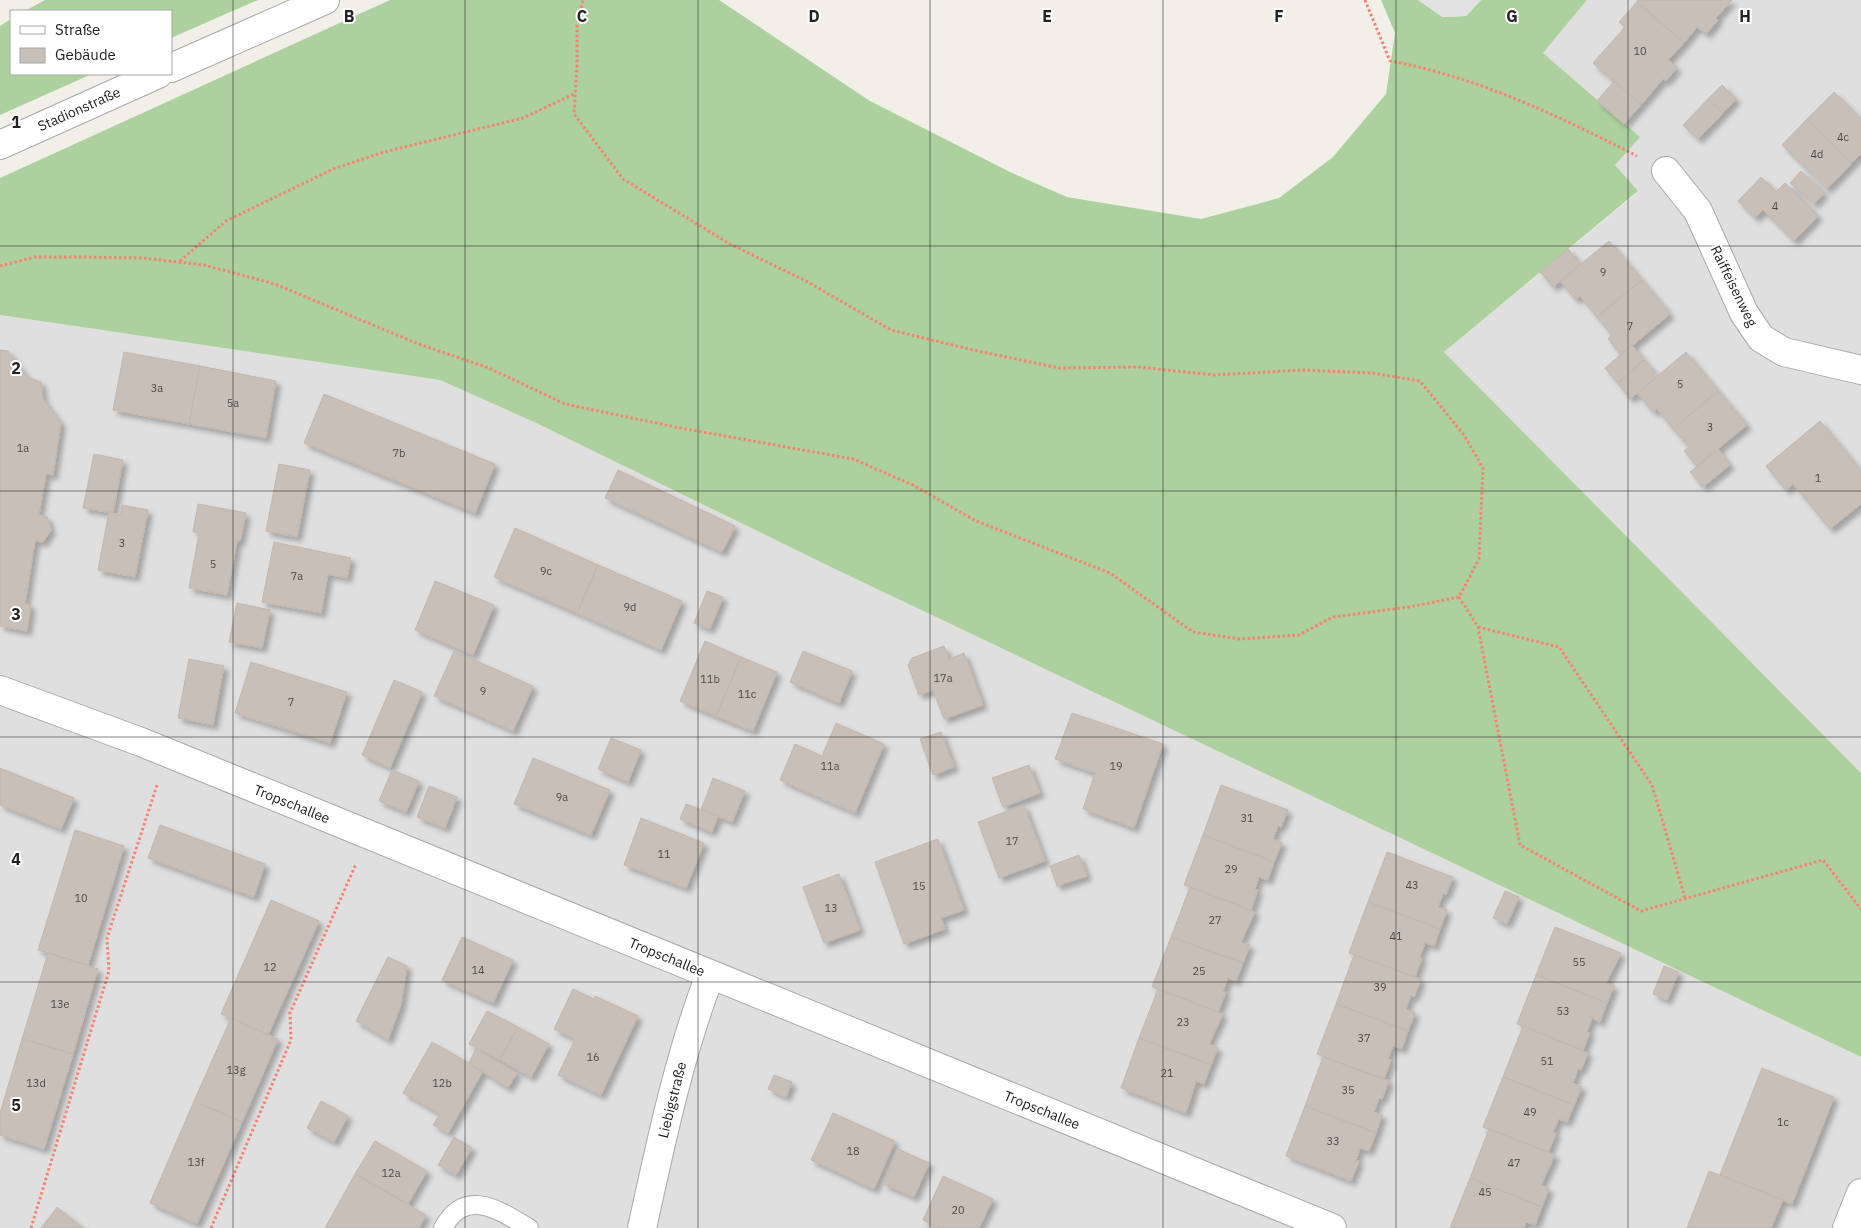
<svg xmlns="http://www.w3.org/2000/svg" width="1861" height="1228" font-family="'IBM Plex Sans',sans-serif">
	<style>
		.residential { fill: #e0dfdf }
		.forest { fill: #add19e }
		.parking { fill: #e2e2e2 }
		.building { fill: #c7bfb8; stroke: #c4b6ab; filter: url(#shadow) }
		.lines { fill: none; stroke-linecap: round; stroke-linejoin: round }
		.service-casing { stroke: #a9a9a9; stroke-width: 20 }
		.minor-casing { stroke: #a9a9a9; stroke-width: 30 }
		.path { stroke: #fa8072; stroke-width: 3; stroke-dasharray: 2.5 2.5; stroke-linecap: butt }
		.service { stroke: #fff; stroke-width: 18 }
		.minor { stroke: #fff; stroke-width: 28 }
		.grid { fill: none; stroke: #222; stroke-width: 1; stroke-opacity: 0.55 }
		.labels { text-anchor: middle; stroke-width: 4; stroke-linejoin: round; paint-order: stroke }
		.number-label { font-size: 11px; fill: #4b4948 }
		.street-label { font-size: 14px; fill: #222; stroke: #fff }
		.grid-label { font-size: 16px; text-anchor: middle; font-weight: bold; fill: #222; stroke: #fff; stroke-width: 4; stroke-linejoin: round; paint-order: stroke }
	</style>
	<defs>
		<filter id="shadow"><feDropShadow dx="4.5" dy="4.5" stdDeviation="2.5" flood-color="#0004"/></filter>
	</defs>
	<rect width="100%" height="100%" fill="#f2efe9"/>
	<g class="residential">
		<polygon points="1587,0 1861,0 1861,773 1444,352 1638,192 1615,165 1639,137 1543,53"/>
		<polygon points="0,315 440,380 534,422 837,570 1861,1057 1861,1228 0,1228"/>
	</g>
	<g class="forest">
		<polygon points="45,0 258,0 171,38 171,11 25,11"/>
		<polygon points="390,0 719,0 870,101 1012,173 1067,197 1201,219 1279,198 1333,157 1386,94 1395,33 1381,0 1418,0 1443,17 1466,16 1481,0 1587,0 1543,53 1640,137 1615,165 1638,191 1444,352 1861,773 1861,1057 837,570 534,422 440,380 0,315 0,178"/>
		<polygon points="11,19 11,74 92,74 0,115 0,26"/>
	</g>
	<polygon class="parking" points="1418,0 1481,0 1466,16 1442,17"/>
	<g class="building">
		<polygon points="1638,0 1732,0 1716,18 1718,20 1706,34 1697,27 1684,43 1637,2"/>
		<polygon points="1637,2 1684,43 1668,60 1677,68 1666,81 1663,79 1641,105 1593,63 1625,27 1619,22"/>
		<polygon points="1614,81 1641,105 1624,124 1597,101"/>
		<polygon points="1722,85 1736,99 1723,113 1708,99"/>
		<polygon points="1834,92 1861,119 1861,154 1852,163 1807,119"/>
		<polygon points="1708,99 1723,113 1698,139 1683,125"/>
		<polygon points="1807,119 1852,163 1827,189 1782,145"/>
		<polygon points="1801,171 1824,193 1814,204 1790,183"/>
		<polygon points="1761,177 1776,192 1785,183 1818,216 1794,241 1763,210 1755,218 1738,201"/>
		<polygon points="1609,241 1642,280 1597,317 1580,296 1576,300 1560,281"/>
		<polygon points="1568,249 1581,264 1553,287 1540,272"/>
		<polygon points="1642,280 1670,314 1621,355 1608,339 1612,335 1597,317"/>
		<polygon points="1632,345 1644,360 1618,383 1605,368"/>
		<polygon points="0,350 8,351 27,377 41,382 43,399 61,423 53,475 46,474 39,515 47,517 51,530 43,542 35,541 25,604 31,605 27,631 0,626"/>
		<polygon points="124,352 200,366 189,424 113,410"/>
		<polygon points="1686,352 1718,391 1673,429 1657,409 1653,412 1637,393"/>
		<polygon points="1644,360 1658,376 1630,399 1618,383"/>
		<polygon points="200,366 276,381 266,438 189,424"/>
		<polygon points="1718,391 1747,425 1697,466 1684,451 1689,447 1673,429"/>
		<polygon points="324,394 495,464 475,513 304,443"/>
		<polygon points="1820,421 1861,471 1861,504 1830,529 1793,484 1786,490 1766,466"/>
		<polygon points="1718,449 1730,465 1703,487 1690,472"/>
		<polygon points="94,454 123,460 113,513 83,508"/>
		<polygon points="279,464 310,470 297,537 266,531"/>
		<polygon points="618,470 735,526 722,552 605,498"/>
		<polygon points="198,504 246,513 240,541 237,541 227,595 189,588 199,533 193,532"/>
		<polygon points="122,505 148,510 135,577 98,570 109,512 120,515"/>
		<polygon points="515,528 598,565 577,613 494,577"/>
		<polygon points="274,542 351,558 347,578 328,574 321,613 262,602"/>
		<polygon points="598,565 682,601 661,650 577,613"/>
		<polygon points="435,581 494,605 473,655 415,630"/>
		<polygon points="707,591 723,597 710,629 694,623"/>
		<polygon points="237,603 270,610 262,648 229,642"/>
		<polygon points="705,641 741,657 716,716 680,701"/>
		<polygon points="944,646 949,659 964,653 983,705 944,719 933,690 919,695 908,665 912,658"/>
		<polygon points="454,651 533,686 513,731 434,696"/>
		<polygon points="803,651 852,671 839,703 790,682"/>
		<polygon points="741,657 777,672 753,731 716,716"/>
		<polygon points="189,659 224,666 213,725 178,718"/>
		<polygon points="251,662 347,692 330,743 235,713"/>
		<polygon points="394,680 422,692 390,768 362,755"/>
		<polygon points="1072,713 1163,744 1134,828 1083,809 1095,773 1055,759"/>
		<polygon points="836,723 884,744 855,813 780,780 795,744 822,756"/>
		<polygon points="941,732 954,767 933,775 920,739"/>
		<polygon points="611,738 641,750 628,782 598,769"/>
		<polygon points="533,758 610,790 591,835 514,804"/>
		<polygon points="1029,765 1040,793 1003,807 992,778"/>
		<polygon points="0,768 74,798 61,829 0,805"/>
		<polygon points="392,770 419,781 406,812 379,801"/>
		<polygon points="713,778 745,791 732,822 701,810"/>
		<polygon points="1221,785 1288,810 1281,827 1278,826 1273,839 1282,843 1274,862 1203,835"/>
		<polygon points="429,786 457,797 445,828 417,817"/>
		<polygon points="686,804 718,816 712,832 680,819"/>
		<polygon points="1024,805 1045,861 999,878 978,822"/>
		<polygon points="641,818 704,843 686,888 624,865"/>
		<polygon points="160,825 265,864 254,897 148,858"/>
		<polygon points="75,830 124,846 88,965 38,950"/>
		<polygon points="1203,835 1274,862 1268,880 1259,877 1255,889 1258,890 1251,910 1184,885"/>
		<polygon points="938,839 964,910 941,918 945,929 904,944 875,862"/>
		<polygon points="1387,852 1453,877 1446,895 1443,894 1438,907 1447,910 1440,929 1368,902"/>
		<polygon points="1079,855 1087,876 1057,886 1050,866"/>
		<polygon points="839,874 860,930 824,943 803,887"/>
		<polygon points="1190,887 1255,912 1241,942 1250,945 1243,963 1171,937"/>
		<polygon points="1505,891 1519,897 1507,924 1493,918"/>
		<polygon points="271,900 319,921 268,1035 221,1014"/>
		<polygon points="1368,902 1440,929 1434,946 1425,943 1419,958 1422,958 1415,977 1349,953"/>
		<polygon points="1555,927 1621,953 1606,983 1614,986 1607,1003 1536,975"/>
		<polygon points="462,937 513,960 493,1003 442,980"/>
		<polygon points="1171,937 1243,963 1236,981 1228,978 1223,991 1226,992 1218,1012 1152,987"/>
		<polygon points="48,953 98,969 73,1054 22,1039"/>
		<polygon points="1354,955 1421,979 1414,997 1411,995 1406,1009 1415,1013 1408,1031 1336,1004"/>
		<polygon points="388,957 407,966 401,1005 388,1040 356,1021"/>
		<polygon points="1664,966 1679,972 1667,1000 1653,994"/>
		<polygon points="1536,975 1607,1003 1600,1022 1592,1018 1587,1032 1590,1033 1583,1050 1517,1024"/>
		<polygon points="573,989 594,999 595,996 638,1016 601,1095 558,1075 575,1039 554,1029"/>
		<polygon points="1158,989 1223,1014 1209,1044 1218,1048 1211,1065 1139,1038"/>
		<polygon points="1336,1004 1408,1031 1402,1049 1393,1046 1388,1059 1391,1060 1384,1079 1317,1054"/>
		<polygon points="487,1011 518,1027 500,1060 469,1044"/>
		<polygon points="231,1018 278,1039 242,1122 194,1101"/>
		<polygon points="1523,1026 1588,1053 1581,1070 1578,1069 1573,1083 1582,1087 1574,1105 1503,1077"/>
		<polygon points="518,1027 549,1044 531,1077 500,1060"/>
		<polygon points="1139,1038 1211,1065 1204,1084 1196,1081 1186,1113 1121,1088"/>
		<polygon points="22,1039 73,1054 44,1149 0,1135 0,1113"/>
		<polygon points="432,1042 483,1071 448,1133 433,1125 440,1114 403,1093"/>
		<polygon points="476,1049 517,1073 508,1088 469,1063"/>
		<polygon points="1323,1057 1389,1081 1382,1099 1379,1098 1374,1112 1382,1115 1376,1133 1305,1106"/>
		<polygon points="1762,1068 1834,1097 1792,1204 1720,1175"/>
		<polygon points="774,1075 792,1082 786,1097 768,1089"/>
		<polygon points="1503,1077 1574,1105 1567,1122 1559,1119 1553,1132 1556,1133 1548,1153 1483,1127"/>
		<polygon points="194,1101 242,1122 197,1224 150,1203"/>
		<polygon points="321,1101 348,1116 334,1142 307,1128"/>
		<polygon points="1305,1106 1376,1133 1369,1151 1360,1148 1356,1161 1359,1161 1351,1181 1286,1156"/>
		<polygon points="833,1113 895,1141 874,1189 811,1160"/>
		<polygon points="1489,1129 1555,1155 1541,1185 1549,1189 1542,1207 1470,1178"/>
		<polygon points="454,1137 472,1148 456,1175 438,1165"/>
		<polygon points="375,1141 427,1171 408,1204 355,1174"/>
		<polygon points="898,1149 929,1163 914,1197 883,1184"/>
		<polygon points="1709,1171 1783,1200 1771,1228 1687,1228"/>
		<polygon points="355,1174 426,1215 419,1228 325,1228"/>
		<polygon points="943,1176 993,1199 979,1228 939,1228 923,1220"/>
		<polygon points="1470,1178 1542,1207 1535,1225 1526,1222 1524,1228 1450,1228"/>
		<polygon points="57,1207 83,1228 41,1228"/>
	</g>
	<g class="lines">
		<defs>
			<path id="service" d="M 443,1228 C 466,1186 500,1211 529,1228"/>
			<g id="minor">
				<polyline points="171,68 325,0"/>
				<polyline points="0,145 158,74"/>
				<polyline points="1666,171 1698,211 1744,313 1761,338 1784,352 1861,370"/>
				<polyline points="0,690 141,742 328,818 1332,1228"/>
				<path d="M 642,1228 C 661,1142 679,1056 710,975"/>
				<polyline points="1847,1228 1861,1193"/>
			</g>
		</defs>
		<use href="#service" class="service-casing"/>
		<use href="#minor" class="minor-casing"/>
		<g class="path">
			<path d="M 1365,0 L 1390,61 C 1477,77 1559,116 1637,156"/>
			<polyline points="180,261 226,221 333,169 384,152 523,118 574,94"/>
			<polyline points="0,266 35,257 79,257 143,258 204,265 275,284 416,343 489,368 565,404 675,427 853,459 913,485 976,521 1110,573 1193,632 1240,639 1299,635 1333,617 1409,607 1459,597 1479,559 1483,468 1464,435 1420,381 1372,373 1302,370 1214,375 1138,367 1059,368 973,350 891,330 806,281 730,244 623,179 574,114 577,65 577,25 583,0"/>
			<polyline points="1459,597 1478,627 1520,845 1641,911 1823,860 1861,909"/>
			<polyline points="1478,627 1559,647 1652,785 1685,898"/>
			<polyline points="31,1228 109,971 107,938 157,785"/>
			<polyline points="211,1228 291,1040 290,1013 356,864"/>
		</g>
		<use href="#service" class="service"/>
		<use href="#minor" class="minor"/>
	</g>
	<path class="grid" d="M 233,0 L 233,1228M 465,0 L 465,1228M 698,0 L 698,1228M 930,0 L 930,1228M 1163,0 L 1163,1228M 1396,0 L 1396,1228M 1628,0 L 1628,1228M 0,246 L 1861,246M 0,491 L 1861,491M 0,737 L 1861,737M 0,982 L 1861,982"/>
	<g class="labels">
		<g class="number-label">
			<text x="1640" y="55">10</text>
			<text x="1843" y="141">4c</text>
			<text x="1817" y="158">4d</text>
			<text x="1775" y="210">4</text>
			<text x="1603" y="276">9</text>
			<text x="1630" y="330">7</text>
			<text x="1680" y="388">5</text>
			<text x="157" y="392">3a</text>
			<text x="233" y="407">5a</text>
			<text x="1710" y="431">3</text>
			<text x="23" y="452">1a</text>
			<text x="399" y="457">7b</text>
			<text x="1818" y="482">1</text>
			<text x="122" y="547">3</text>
			<text x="213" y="568">5</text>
			<text x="546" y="575">9c</text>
			<text x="297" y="580">7a</text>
			<text x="630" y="611">9d</text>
			<text x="943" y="682">17a</text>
			<text x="710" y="683">11b</text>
			<text x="483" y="695">9</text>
			<text x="747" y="698">11c</text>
			<text x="291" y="706">7</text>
			<text x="830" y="770">11a</text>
			<text x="1116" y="770">19</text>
			<text x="562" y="801">9a</text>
			<text x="1247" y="822">31</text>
			<text x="1012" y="845">17</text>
			<text x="664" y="858">11</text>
			<text x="1231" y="873">29</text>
			<text x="1412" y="889">43</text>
			<text x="919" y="890">15</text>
			<text x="81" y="902">10</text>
			<text x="831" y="912">13</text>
			<text x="1215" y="924">27</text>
			<text x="1396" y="940">41</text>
			<text x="1579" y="966">55</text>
			<text x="270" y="971">12</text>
			<text x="478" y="974">14</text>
			<text x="1199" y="975">25</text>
			<text x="1380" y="991">39</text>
			<text x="60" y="1008">13e</text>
			<text x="1563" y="1015">53</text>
			<text x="1183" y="1026">23</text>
			<text x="1364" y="1042">37</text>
			<text x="593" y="1061">16</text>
			<text x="1547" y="1065">51</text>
			<text x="236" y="1074">13g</text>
			<text x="1167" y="1077">21</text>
			<text x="36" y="1087">13d</text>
			<text x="442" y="1087">12b</text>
			<text x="1348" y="1094">35</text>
			<text x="1530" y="1116">49</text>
			<text x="1783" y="1126">1c</text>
			<text x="1333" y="1145">33</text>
			<text x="853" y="1155">18</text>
			<text x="196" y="1166">13f</text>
			<text x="1514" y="1167">47</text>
			<text x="391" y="1177">12a</text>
			<text x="1485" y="1196">45</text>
			<text x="958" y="1214">20</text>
		</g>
		<g class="street-label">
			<text transform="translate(79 109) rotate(-24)" y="5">Stadionstraße</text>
			<text transform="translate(1734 286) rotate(64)" y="5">Raiffeisenweg</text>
			<text transform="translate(292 804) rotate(22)" y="5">Tropschallee</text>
			<text transform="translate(667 957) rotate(22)" y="5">Tropschallee</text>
			<text transform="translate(672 1100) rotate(-76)" y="5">Liebigstraße</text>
			<text transform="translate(1042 1110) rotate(22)" y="5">Tropschallee</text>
		</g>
	</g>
	<g class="grid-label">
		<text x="349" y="22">B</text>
		<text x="582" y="22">C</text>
		<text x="814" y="22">D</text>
		<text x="1047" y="22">E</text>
		<text x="1279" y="22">F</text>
		<text x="1512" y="22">G</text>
		<text x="1745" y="22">H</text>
		<text x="16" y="128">1</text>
		<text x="16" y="374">2</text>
		<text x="16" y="620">3</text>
		<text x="16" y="865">4</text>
		<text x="16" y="1111">5</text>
	</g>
	<rect x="10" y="10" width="162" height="65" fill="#ffffff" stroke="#a7a7a7"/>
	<rect x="20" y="26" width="25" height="8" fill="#ffffff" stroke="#a7a7a7"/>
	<text x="55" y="35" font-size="15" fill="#222222">Straße</text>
	<rect x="20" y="48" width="25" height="15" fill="#c7bfb8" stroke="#a7a7a7"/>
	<text x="55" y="60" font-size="15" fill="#222222">Gebäude</text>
</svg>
